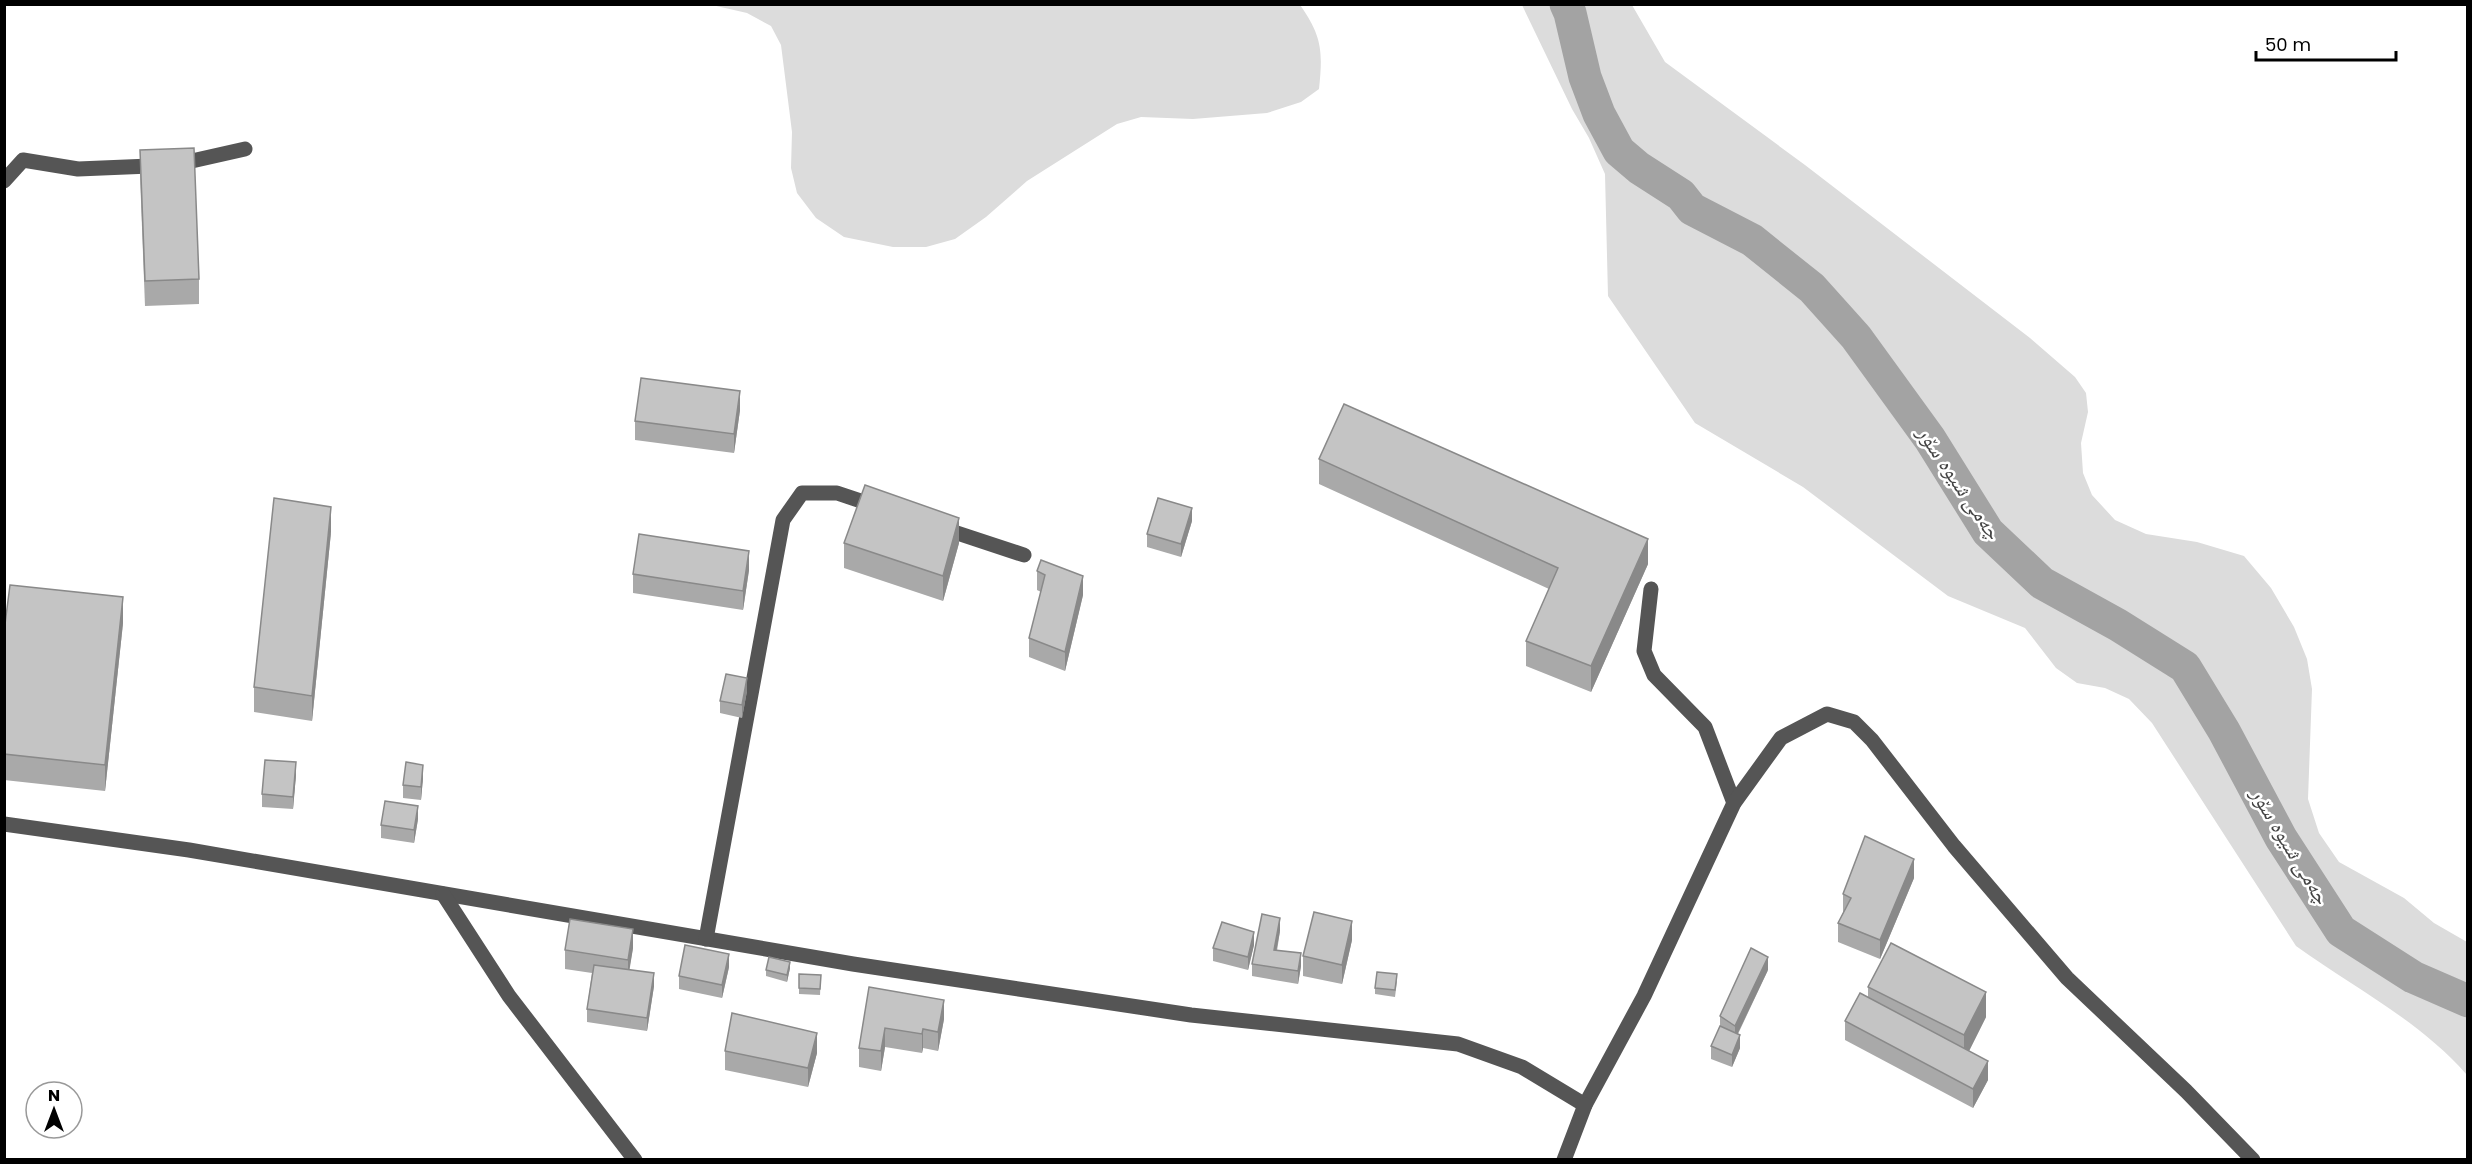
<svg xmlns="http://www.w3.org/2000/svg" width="2472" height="1164" font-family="Poppins,'Noto Naskh Arabic',sans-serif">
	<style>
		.green { fill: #dcdcdc }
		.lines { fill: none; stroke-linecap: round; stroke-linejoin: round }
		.river { stroke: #a3a3a3; stroke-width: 33 }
		.minor { stroke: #555; stroke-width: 15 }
		.wall { fill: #a9a9a9 }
		.shaded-wall { fill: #898989 }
		.building { fill: #c4c4c4; stroke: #898989; stroke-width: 1.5 }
		.labels { text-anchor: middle; stroke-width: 5; stroke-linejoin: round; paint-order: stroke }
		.water-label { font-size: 21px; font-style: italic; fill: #444; stroke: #fff }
	</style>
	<rect width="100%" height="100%" fill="#fff"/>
	<g class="green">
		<path d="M 712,5 L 1300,5 C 1322,36 1323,51 1319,89 L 1301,102 L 1267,113 L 1193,119 L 1141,117 L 1117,124 L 1027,181 L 986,217 L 955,239 L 926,247 L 893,247 L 844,237 L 816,218 L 797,193 L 791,168 L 792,132 L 781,45 L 771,26 L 747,13 Z"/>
		<path d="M 1522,5 L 1632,5 L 1665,62 L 1805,165 L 2030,338 L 2075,377 L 2086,393 L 2088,412 L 2081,443 L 2083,473 L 2092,495 L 2115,520 L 2146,534 L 2197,542 L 2244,556 L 2271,588 L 2294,627 L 2307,659 L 2312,689 L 2308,799 L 2319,833 L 2339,862 L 2404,898 L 2434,923 L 2467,942 L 2467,1075 C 2419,1020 2354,988 2296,946 L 2152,723 L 2129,699 L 2105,688 L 2077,683 L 2056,668 L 2025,628 L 1948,596 L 1803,487 L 1695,423 L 1608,296 L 1605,174 L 1589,138 L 1572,109 Z"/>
	</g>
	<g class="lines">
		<polyline class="river" points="1566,4 1570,13 1585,77 1599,114 1619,151 1639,168 1681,195 1692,209 1752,240 1812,288 1856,337 1930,439 1988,532 2042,583 2118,625 2185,667 2224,731 2281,838 2341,931 2413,977 2468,1001"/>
		<g class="minor">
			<polyline points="4,181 23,160 78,169 174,165 245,149"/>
			<polyline points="942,528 1024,555"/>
			<polyline points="1651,589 1644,651 1654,675 1705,727 1734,803"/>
			<polyline points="4,824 189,850 853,964 1191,1015 1458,1044 1522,1067 1585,1105 1644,996 1734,803 1781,738 1827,714 1854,722 1872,740 1954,846 2067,978 2186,1091 2253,1160"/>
			<polyline points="443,894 509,996 635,1160"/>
			<polyline points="706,939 783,520 802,493 837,493 879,507"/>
			<polyline points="1564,1160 1585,1105"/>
		</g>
	</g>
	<g class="wall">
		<polygon points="140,150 199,279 199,304 145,306 140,175"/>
		<polygon points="740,410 734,453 635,440 635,421"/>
		<polygon points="1319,459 1648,564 1591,692 1526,666 1526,641 1549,589 1319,484"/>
		<polygon points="1192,521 1181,557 1147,547 1147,534"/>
		<polygon points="331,532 312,721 254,712 254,687"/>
		<polygon points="844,543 959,543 943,601 844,568"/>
		<polygon points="749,570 743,610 633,593 633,574"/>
		<polygon points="1037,571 1083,595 1065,671 1029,657 1029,638 1041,592 1037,590"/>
		<polygon points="123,623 105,791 4,780 4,632"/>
		<polygon points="747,691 742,718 720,713 720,701"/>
		<polygon points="296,775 293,809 262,807 262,794"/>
		<polygon points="423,778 421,800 403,798 403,785"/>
		<polygon points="418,819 414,843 381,838 381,825"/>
		<polygon points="1914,878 1880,959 1838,942 1838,923 1843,913 1843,894"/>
		<polygon points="1280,931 1277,951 1301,966 1298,984 1252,976 1252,964"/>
		<polygon points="1352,940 1342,984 1303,976 1303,956"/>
		<polygon points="1254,945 1248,970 1213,961 1213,948"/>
		<polygon points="633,948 629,970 654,986 647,1031 587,1022 587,1009 592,973 565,969 565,950"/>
		<polygon points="729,967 722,998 679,989 679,976"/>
		<polygon points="790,968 787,982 766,976 766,970"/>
		<polygon points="1768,970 1738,1034 1740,1048 1732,1067 1711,1059 1711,1046 1720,1027 1720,1016"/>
		<polygon points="799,974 821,975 820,995 799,994"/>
		<polygon points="1397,981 1395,997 1375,994 1375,988"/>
		<polygon points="869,987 944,1019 938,1051 923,1048 922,1053 885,1047 881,1071 859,1067 859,1048"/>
		<polygon points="1868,987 1986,1017 1969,1051 1988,1080 1973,1108 1845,1040 1845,1021 1868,997"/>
		<polygon points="725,1051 817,1053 808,1087 725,1070"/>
	</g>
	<g class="shaded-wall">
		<polygon points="740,391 740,410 734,453 734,434"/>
		<polygon points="331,507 331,532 312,721 312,696"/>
		<polygon points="1192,508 1192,521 1181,557 1181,544"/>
		<polygon points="959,518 959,543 943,601 943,576"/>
		<polygon points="1648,539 1648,564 1591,692 1591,666"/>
		<polygon points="749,551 749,570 743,610 743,591"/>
		<polygon points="1083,576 1083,595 1065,671 1065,652"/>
		<polygon points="123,597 123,623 105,791 105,765"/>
		<polygon points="747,678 747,691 742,718 742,705"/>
		<polygon points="296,762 296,775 293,809 293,797"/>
		<polygon points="423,765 423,778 421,800 421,787"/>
		<polygon points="418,806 418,819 414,843 414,830"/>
		<polygon points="1914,859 1914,878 1880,959 1880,940"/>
		<polygon points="1280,918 1280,931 1274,963 1274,950"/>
		<polygon points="1352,921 1352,940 1342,984 1342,965"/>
		<polygon points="633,929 633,948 628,979 628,960"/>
		<polygon points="1254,932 1254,945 1248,970 1248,957"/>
		<polygon points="1301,953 1301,966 1298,984 1298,971"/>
		<polygon points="729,954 729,967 722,998 722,985"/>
		<polygon points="1768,957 1768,970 1735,1039 1735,1026"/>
		<polygon points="790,962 790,968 787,982 787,975"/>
		<polygon points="654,973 654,986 647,1031 647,1018"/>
		<polygon points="1986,992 1986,1017 1964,1061 1964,1035"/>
		<polygon points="944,1000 944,1019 938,1051 938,1032"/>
		<polygon points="885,1028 885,1047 881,1071 881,1051"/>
		<polygon points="923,1029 923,1048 922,1053 922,1034"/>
		<polygon points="817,1033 817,1053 808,1087 808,1068"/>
		<polygon points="1740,1035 1740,1048 1732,1067 1732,1055"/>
		<polygon points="1988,1061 1988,1080 1973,1108 1973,1089"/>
	</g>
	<g class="building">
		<polygon points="194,148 199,279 145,281 140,150"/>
		<polygon points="641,378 740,391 734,434 635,421"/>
		<polygon points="1344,404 1648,539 1591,666 1526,641 1558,568 1319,459"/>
		<polygon points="865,485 959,518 943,576 844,543"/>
		<polygon points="274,498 331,507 312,696 254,687"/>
		<polygon points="1158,498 1192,508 1181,544 1147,534"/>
		<polygon points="639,534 749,551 743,591 633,574"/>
		<polygon points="1041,560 1083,576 1065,652 1029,638 1045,575 1037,571"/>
		<polygon points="10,585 123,597 105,765 4,754 4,632"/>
		<polygon points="726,674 747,678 742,705 720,701"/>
		<polygon points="265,760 296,762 293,797 262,794"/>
		<polygon points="406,762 423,765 421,787 403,785"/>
		<polygon points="385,801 418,806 414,830 381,825"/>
		<polygon points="1865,836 1914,859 1880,940 1838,923 1851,898 1843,894"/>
		<polygon points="1314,912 1352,921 1342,965 1303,956"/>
		<polygon points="1262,914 1280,918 1274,950 1301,953 1298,971 1252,964"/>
		<polygon points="570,919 633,929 628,960 565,950"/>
		<polygon points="1222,922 1254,932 1248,957 1213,948"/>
		<polygon points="1891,943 1986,992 1964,1035 1868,987"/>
		<polygon points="685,945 729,954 722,985 679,976"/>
		<polygon points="1751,948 1768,957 1735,1026 1720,1016"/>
		<polygon points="769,957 790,962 787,975 766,970"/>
		<polygon points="594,965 654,973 647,1018 587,1009"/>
		<polygon points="1377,972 1397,974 1395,990 1375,988"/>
		<polygon points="799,974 821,975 820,989 799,988"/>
		<polygon points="869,987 944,1000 938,1032 923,1029 922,1034 885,1028 881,1051 859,1048"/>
		<polygon points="1860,993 1988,1061 1973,1089 1845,1021"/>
		<polygon points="732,1013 817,1033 808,1068 725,1051"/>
		<polygon points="1720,1026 1740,1035 1732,1055 1711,1046"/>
	</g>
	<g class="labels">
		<g class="water-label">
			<text transform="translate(1959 483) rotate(56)" y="7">چەمی شیوە سۆر</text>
			<text transform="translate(2290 846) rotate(59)" y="7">چەمی شیوە سۆر</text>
		</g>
	</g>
	<rect width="2472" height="1164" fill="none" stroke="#000000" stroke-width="12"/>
	<g transform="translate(54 1110)"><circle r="28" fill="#ffffff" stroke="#999999" stroke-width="1.5"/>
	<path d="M0-4.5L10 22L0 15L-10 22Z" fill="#000000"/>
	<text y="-9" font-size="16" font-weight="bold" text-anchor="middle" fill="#000000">N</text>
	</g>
	<path d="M2256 51v9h140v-9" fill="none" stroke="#000000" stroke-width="3"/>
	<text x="2265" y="51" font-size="18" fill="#000000" stroke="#ffffff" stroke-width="4.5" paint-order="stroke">50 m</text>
</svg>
